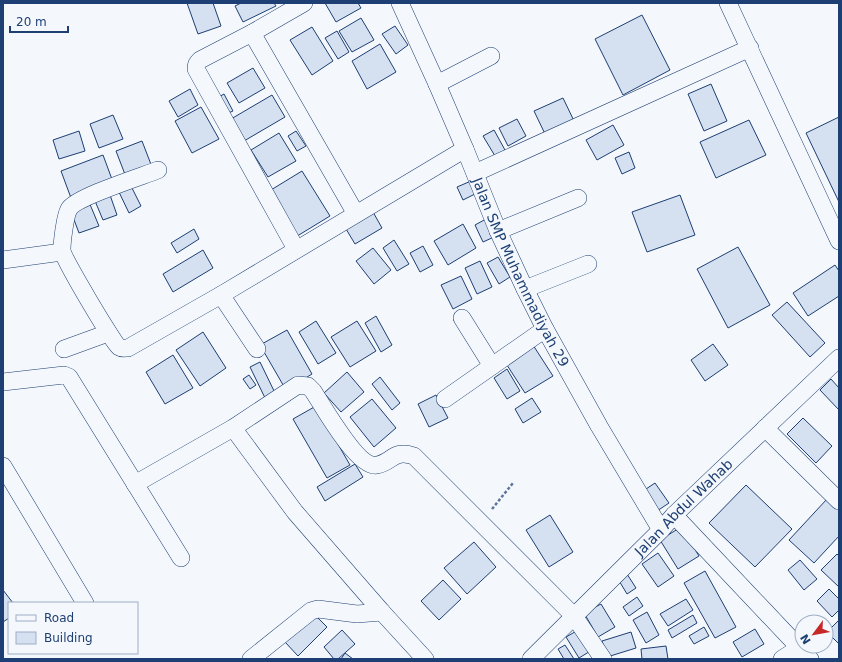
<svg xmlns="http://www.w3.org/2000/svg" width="842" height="662" font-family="'DejaVu Sans',sans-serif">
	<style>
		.building { fill: #d5e0f0; stroke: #1d3f73 }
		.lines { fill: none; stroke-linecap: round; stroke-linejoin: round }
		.minor-casing { stroke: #1d3f73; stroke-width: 18 }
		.path { stroke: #5e769c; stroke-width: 2.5; stroke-dasharray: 3 2; stroke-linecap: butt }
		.minor { stroke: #f4f7fb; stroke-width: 17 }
		.labels { text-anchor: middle; stroke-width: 3; stroke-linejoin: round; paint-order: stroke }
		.street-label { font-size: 14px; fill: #1d3f73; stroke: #f4f7fb }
	</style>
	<rect width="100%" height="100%" fill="#f4f7fb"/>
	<g class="building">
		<polygon points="187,3 213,3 221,26 198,34"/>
		<polygon points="241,3 274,3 276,6 243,22 235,6"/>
		<polygon points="325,3 358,3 361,8 336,22"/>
		<polygon points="642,15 670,70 623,95 595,39"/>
		<polygon points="361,18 374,40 352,52 339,31"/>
		<polygon points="395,26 408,45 396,54 382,34"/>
		<polygon points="312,27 333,61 312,75 290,40"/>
		<polygon points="337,31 349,52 338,59 325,38"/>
		<polygon points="380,44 396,72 367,89 352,61"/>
		<polygon points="253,68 265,88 239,103 227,83"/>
		<polygon points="711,84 727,121 704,131 688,94"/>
		<polygon points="190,89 198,105 178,117 169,101"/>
		<polygon points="224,94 233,111 226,114 217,98"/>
		<polygon points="272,95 285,117 244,141 231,119"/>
		<polygon points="563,98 575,123 546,136 534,111"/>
		<polygon points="201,107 219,139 192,153 175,121"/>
		<polygon points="113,115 123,139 99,148 90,124"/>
		<polygon points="839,117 839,202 806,133"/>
		<polygon points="517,119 526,136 508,146 499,128"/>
		<polygon points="749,120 766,155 716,178 700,142"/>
		<polygon points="613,125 624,145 597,160 586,140"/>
		<polygon points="494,130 505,150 495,156 483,136"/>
		<polygon points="79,131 85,151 59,159 53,140"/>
		<polygon points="296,131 306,146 297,151 288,136"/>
		<polygon points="279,133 296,161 268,177 251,150"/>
		<polygon points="142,141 152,167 126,177 116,151"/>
		<polygon points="629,152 635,168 622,174 615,158"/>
		<polygon points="103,155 113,182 71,198 61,171"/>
		<polygon points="302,171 330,216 294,238 266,193"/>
		<polygon points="471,181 477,193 463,200 457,187"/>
		<polygon points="130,184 141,206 129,213 118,190"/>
		<polygon points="110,195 117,215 103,220 95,201"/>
		<polygon points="680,195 695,235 647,252 632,212"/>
		<polygon points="89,202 99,226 79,233 70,209"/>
		<polygon points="373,212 382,228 355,244 346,229"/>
		<polygon points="486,219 494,237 483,242 475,225"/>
		<polygon points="463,224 476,248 448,265 434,241"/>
		<polygon points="194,229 199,239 177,253 171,243"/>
		<polygon points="394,240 409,264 397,271 383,248"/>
		<polygon points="423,246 433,265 420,272 410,253"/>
		<polygon points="738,247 770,305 728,328 697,269"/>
		<polygon points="373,248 391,270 374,284 356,261"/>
		<polygon points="203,250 213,268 173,292 163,274"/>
		<polygon points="498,257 510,277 499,284 487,263"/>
		<polygon points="480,261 492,287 477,294 465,268"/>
		<polygon points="835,265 839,271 839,296 808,316 793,293"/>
		<polygon points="461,276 472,299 453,309 441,285"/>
		<polygon points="787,302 825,343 810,357 772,315"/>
		<polygon points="376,316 392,345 381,352 365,323"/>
		<polygon points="316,321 336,353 318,364 299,332"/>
		<polygon points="357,321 376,351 350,367 331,337"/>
		<polygon points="287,330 312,374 286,390 260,345"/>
		<polygon points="203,332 226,368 200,386 176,350"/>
		<polygon points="713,344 728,365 705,381 691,360"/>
		<polygon points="533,345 553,376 525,393 505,362"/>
		<polygon points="173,355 193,388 165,404 146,372"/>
		<polygon points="260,362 276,395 266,400 250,367"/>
		<polygon points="507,369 520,391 507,399 494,378"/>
		<polygon points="347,372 364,392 341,412 324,393"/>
		<polygon points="249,375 256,385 250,389 243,379"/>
		<polygon points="380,377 400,403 392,410 372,384"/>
		<polygon points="831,379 839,388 839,410 820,390"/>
		<polygon points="436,395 448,418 429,427 418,404"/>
		<polygon points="532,398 541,412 523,423 515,409"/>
		<polygon points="372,399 396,428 374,447 350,417"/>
		<polygon points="316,406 350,465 327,478 293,419"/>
		<polygon points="803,418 832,446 816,463 787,434"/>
		<polygon points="355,464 363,477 325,501 317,487"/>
		<polygon points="655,483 669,503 654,513 640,493"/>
		<polygon points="746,485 792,529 755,567 709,523"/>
		<polygon points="827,499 839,510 839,536 814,563 789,540"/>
		<polygon points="550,515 573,552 549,567 526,530"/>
		<polygon points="681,527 699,556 678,569 660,540"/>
		<polygon points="474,542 496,567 467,594 444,568"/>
		<polygon points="658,553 674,576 658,587 642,564"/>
		<polygon points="837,554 839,556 839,587 821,570"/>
		<polygon points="800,560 817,579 804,590 788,570"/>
		<polygon points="705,571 736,627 715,638 684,583"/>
		<polygon points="627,574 636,588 627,594 618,579"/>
		<polygon points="443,580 461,599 439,620 421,601"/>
		<polygon points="829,589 839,599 839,610 832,617 817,601"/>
		<polygon points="3,590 13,603 9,603 9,618 3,622"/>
		<polygon points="637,597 643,606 629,616 623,607"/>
		<polygon points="686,599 693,610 668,626 660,614"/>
		<polygon points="601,604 615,627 598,637 584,613"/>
		<polygon points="647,612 659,635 646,643 633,620"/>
		<polygon points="313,613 327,627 298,656 285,642"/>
		<polygon points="693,615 697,623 672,638 668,630"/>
		<polygon points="839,620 839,644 827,632"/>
		<polygon points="704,627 709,636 694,644 689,636"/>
		<polygon points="580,629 592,650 579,658 566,637"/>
		<polygon points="755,629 764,644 742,657 733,642"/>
		<polygon points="342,630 355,644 338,659 334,659 324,647"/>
		<polygon points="631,632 636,648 607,657 602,641"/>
		<polygon points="565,645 574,659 564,659 558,649"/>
		<polygon points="666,646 668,659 642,659 641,649"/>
		<polygon points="345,653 353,659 341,659"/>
	</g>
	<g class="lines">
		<defs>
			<g id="minor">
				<path id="s1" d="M 400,3 L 437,84 L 465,149 L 498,231 L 525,289 L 545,329 L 599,426 L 661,530"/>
				<polyline points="728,3 839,241"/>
				<polyline points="252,33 356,214"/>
				<polyline points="437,84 491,56"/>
				<path d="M 158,170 C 143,176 76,197 69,209 C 65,216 62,242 62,250 C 63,258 113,343 119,347 C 122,349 125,348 128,348 L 221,295 L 465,149"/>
				<polyline points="475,173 750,48"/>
				<polyline points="498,231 578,198"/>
				<path d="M 296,249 L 196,69 C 196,64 197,63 200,60 L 252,33 L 304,3"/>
				<polyline points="3,260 62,252"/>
				<polyline points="525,289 588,264"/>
				<polyline points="221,295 257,349"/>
				<polyline points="462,318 492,366"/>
				<polyline points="64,349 108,333"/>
				<polyline points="3,382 64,375 69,377 181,558"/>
				<polyline points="445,399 545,329"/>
				<polyline points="233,428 295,512 382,612 425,659"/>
				<polyline points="765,428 839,501"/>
				<polyline points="3,466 85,603"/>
				<path d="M 135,484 L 233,428 L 298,385 L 308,386 L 313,391 C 323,406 358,469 377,465 C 393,462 393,449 414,456 L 574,616 L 603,659"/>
				<polyline points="674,515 810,659"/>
				<polyline points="251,659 311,611 318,609 357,614 382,612"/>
				<path id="s2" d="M 531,659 L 661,530 L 674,515 L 839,358"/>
				<polyline points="782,659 799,648"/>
			</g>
		</defs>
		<use href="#minor" class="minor-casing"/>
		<polyline class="path" points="492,509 513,483"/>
		<use href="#minor" class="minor"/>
	</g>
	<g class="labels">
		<g class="street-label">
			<text dy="5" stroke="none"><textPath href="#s1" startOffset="295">Jalan SMP Muhammadiyah 29</textPath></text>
			<text dy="5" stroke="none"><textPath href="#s2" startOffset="215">Jalan Abdul Wahab</textPath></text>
		</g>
	</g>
	<rect width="842" height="662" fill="none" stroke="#1d3f73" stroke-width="8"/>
	<rect x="8" y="602" width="130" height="52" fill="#f4f7fb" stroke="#9eadc5"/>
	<rect x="16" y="615" width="20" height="6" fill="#f4f7fb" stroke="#9eadc5"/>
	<text x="44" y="622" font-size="12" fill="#1d3f73">Road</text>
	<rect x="16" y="632" width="20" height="12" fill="#d5e0f0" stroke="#9eadc5"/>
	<text x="44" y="642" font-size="12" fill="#1d3f73">Building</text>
	<g transform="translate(814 634) rotate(238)"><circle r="19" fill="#f4f7fb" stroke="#9eadc5"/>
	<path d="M0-3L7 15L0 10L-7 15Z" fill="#c62828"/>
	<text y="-6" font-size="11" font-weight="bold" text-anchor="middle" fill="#1d3f73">N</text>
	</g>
	<path d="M10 26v6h58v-6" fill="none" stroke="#1d3f73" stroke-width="2"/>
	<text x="16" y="26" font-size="12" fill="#1d3f73" stroke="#f4f7fb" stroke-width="3" paint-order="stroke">20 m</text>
</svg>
